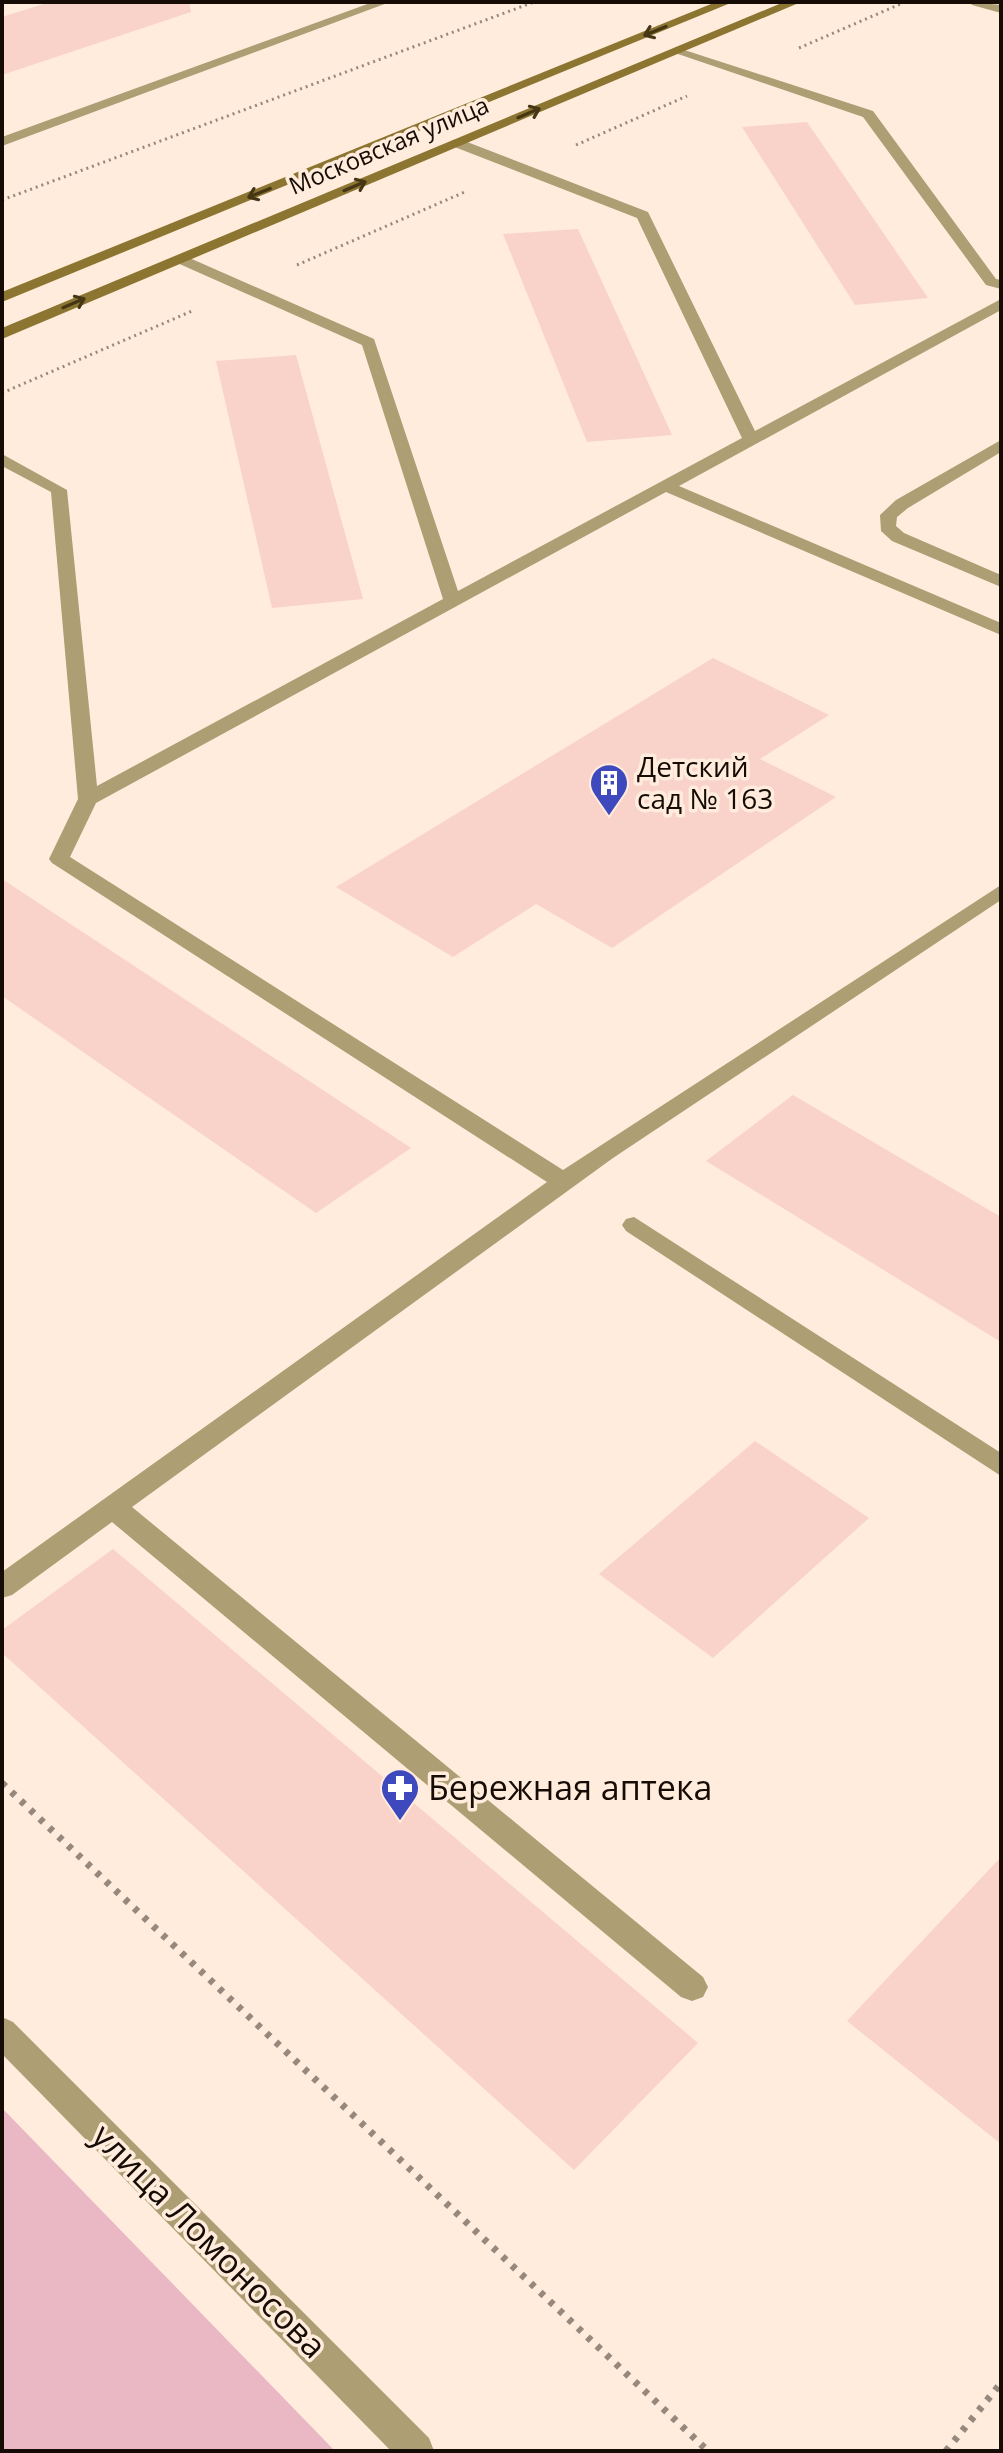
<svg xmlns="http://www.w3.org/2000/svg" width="1003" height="2453" font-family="'Open Sans',sans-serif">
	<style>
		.green { fill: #eab7c4 }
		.building { fill: #f9d2ca }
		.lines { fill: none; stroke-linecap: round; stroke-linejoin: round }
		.path-far1 { stroke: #97887d; stroke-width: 3; stroke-dasharray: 2 4; stroke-linecap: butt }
		.path { stroke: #97887d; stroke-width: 7; stroke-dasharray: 5 8; stroke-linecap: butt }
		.lane { fill: #ad9e73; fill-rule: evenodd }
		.street { fill: #ad9e73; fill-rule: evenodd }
		.secondary { fill: #8c7530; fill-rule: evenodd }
		.oneway { stroke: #453616 }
		.labels { text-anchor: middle; stroke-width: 7; stroke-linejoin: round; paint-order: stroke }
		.far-street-label { font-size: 24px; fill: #160c05; stroke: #ffecdd }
		.poi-label { font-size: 28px; fill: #160c05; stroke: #ffecdd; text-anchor: start }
		.near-poi-label { font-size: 34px; fill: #160c05; stroke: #ffecdd; text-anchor: start }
		.near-street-label { font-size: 34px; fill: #160c05; stroke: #ffecdd }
	</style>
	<rect width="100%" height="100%" fill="#ffecdd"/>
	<polygon class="green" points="2,2108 335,2451 2,2451"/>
	<g class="building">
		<polygon points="50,2 189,2 191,12 2,75 2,17"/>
		<polygon points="807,122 928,298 855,305 742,127"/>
		<polygon points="578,229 672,435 587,442 503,234"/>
		<polygon points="296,355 363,599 272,608 216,361"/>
		<polygon points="713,658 829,715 760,759 836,797 612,948 536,904 453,957 336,887"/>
		<polygon points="2,879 411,1148 316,1213 2,996"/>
		<polygon points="793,1095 1001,1217 1001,1342 706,1161"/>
		<polygon points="755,1441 869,1518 713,1658 599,1574"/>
		<polygon points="113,1549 698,2043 574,2170 2,1653 2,1630"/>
		<polygon points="1001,1857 1001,2144 847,2021"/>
	</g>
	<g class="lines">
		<g class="path-far1">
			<polyline points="799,48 905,2"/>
			<polyline points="576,145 687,96"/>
			<polyline points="2,200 534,2"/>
			<polyline points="297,265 467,191"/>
			<polyline points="2,393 192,311"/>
		</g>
		<g class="path">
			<polyline points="2,1783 708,2451"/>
			<polyline points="946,2451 1001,2383"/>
		</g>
		<g class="lane">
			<polygon points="373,2 390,2 2,146 2,137"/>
			<polygon points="970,2 1001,5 1001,13 972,5"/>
			<polygon points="675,47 873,111 996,279 1001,280 1001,289 986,285 863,117 675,53"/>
			<polygon points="452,140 462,140 648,212 755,431 1001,299 1001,310 679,486 1001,623 1001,635 666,492 96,803 70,857 563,1170 1001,885 1001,900 613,1158 132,1507 703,1977 708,1987 703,1997 692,2001 681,1997 112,1522 12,1595 2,1598 2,1572 547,1182 52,863 49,859 78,799 51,492 2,466 2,454 67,490 97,786 443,599 362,345 175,262 175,256 185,256 374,339 458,591 742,438 637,218 452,146"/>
			<polygon points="1001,440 1001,452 908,508 897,517 896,526 904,533 1001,575 1001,587 892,541 881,531 880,515 896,500"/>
			<polygon points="634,1217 1001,1453 1001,1476 626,1231 622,1225 626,1219"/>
		</g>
		<polygon class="street" points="2,2017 13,2022 429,2438 434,2451 391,2451 2,2054"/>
		<g class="secondary">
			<polygon points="716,2 733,2 2,302 2,292"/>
			<polygon points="784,2 801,2 2,339 2,328"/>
		</g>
	</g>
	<defs><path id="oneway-shaft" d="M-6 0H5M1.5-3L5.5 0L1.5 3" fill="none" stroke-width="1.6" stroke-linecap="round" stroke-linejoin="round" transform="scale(2)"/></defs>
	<g class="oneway">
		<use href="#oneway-shaft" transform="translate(655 31) rotate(158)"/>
		<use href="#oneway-shaft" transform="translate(529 113) rotate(-23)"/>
		<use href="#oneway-shaft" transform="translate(355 186) rotate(-23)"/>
		<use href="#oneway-shaft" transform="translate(259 193) rotate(158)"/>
		<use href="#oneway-shaft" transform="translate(74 303) rotate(-23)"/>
	</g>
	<defs>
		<symbol id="building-pin" viewBox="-11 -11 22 30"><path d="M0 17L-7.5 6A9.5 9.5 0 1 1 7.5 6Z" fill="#3e49bd" stroke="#ffecdd"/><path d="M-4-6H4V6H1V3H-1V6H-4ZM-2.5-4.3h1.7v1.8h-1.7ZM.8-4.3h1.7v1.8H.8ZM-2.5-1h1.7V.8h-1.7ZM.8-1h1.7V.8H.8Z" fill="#fff"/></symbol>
		<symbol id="pharmacy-pin" viewBox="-11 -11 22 30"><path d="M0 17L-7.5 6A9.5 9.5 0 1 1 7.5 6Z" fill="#3e49bd" stroke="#ffecdd"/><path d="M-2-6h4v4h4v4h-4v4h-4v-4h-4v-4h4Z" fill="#fff"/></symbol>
	</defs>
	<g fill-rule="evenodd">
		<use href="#building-pin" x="587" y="761" width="44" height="60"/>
		<use href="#pharmacy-pin" x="378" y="1766" width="44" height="60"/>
	</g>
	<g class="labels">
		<g class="far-street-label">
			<text transform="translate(389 146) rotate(-23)" y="8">Московская улица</text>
		</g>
		<g class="poi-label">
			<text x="637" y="777">Детский<tspan x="637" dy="32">сад № 163</tspan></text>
		</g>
		<g class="near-poi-label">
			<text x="428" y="1800">Бережная аптека</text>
		</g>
		<g class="near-street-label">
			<text transform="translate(209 2241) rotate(45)" y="12">улица Ломоносова</text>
		</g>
	</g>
	<rect width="1003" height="2453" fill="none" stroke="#160c05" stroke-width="8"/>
</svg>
